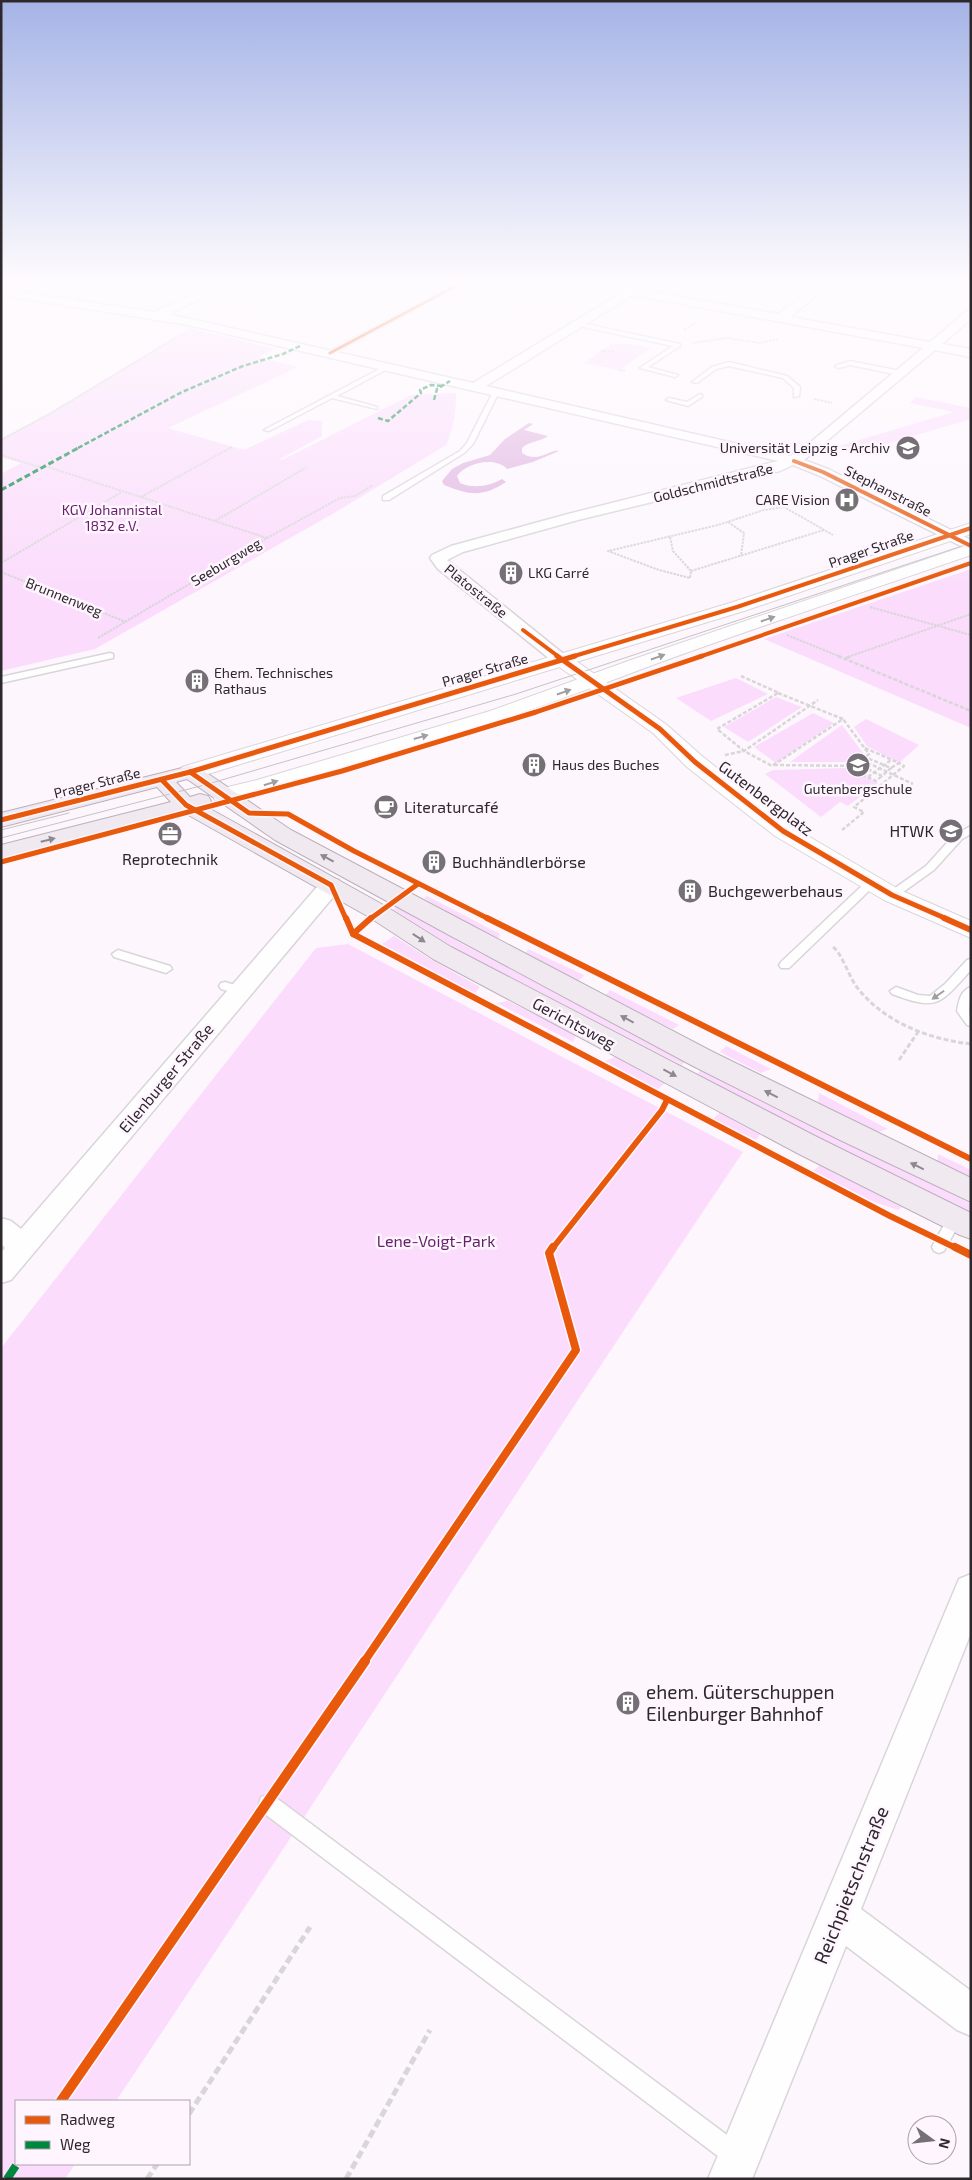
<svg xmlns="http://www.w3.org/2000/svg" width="972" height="2180" font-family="'Exo 2',sans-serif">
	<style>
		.green { fill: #fbdcfc }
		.water { fill: #e0b5e2 }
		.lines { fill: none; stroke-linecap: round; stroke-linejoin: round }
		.service-casing { stroke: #d9d5d9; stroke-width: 3 }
		.minor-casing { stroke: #d9d5d9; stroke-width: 3 }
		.tertiary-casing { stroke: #d9d5d9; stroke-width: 2 }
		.secondary-casing { stroke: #d9d5d9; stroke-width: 2 }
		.primary-casing { stroke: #bcb0bd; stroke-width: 2 }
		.path-far3 { stroke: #d8d6d8; stroke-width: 2; stroke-dasharray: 2.5 1; stroke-linecap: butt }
		.path-far2 { stroke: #d8d6d8; stroke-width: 2.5; stroke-dasharray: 4 2; stroke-linecap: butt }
		.path-far1 { stroke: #d8d6d8; stroke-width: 3; stroke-dasharray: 5 2.5; stroke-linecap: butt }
		.path { stroke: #d8d6d8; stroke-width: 5; stroke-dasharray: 8 4; stroke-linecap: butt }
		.service { fill: #fffeff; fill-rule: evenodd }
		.minor { fill: #fffeff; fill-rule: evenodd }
		.tertiary { fill: #fffeff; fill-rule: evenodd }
		.secondary { fill: #fffeff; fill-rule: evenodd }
		.primary { fill: #f0eaf0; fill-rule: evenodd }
		.tram { stroke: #c4c3c4; stroke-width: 1 }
		.quiet-far2 { stroke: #00873e; stroke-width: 2.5; stroke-dasharray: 5 2.5; stroke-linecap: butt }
		.quiet-far1 { stroke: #00873e; stroke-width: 3; stroke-dasharray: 6 3; stroke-linecap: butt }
		.quiet { stroke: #00873e; stroke-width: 8; stroke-dasharray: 16 8; stroke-linecap: butt }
		.cycleway-far5-casing { stroke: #fff5ff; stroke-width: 5 }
		.cycleway-far4-casing { stroke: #fff5ff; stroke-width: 5.5 }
		.cycleway-far3-casing { stroke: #fff5ff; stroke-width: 8 }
		.cycleway-far2-casing { stroke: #fff5ff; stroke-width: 9 }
		.cycleway-far1-casing { stroke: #fff5ff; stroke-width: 11 }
		.cycleway-casing { stroke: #fff5ff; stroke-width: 13 }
		.cycleway-far5 { stroke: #e8590c; stroke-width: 3 }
		.cycleway-far4 { stroke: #e8590c; stroke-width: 4 }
		.cycleway-far3 { stroke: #e8590c; stroke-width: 5 }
		.cycleway-far2 { stroke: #e8590c; stroke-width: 6 }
		.cycleway-far1 { stroke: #e8590c; stroke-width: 8 }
		.cycleway { stroke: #e8590c; stroke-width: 10 }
		.oneway { fill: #a09ea0 }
		.oneway2 { fill: #8e898e }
		.labels { text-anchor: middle; stroke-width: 5; stroke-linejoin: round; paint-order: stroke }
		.far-poi-label { font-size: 14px; fill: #2c282c; stroke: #fff5ff; text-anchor: start }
		.far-street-label { font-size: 14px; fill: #2c282c; stroke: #fff5ff }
		.far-park-label { font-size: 14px; fill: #651f6a; stroke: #fff5ff }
		.street-label { font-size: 16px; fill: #2c282c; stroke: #fff5ff }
		.poi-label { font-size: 16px; fill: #2c282c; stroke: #fff5ff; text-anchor: start }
		.park-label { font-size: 16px; fill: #651f6a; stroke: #fff5ff }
		.near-poi-label { font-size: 19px; fill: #2c282c; stroke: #fff5ff; text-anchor: start }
		.near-street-label { font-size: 19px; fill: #2c282c; stroke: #fff5ff }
	</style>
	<rect width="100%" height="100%" fill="#fdf7fd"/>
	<g class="green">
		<polygon points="20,281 55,281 39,290 10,286"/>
		<path d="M 189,328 L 274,349 L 259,357 L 298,367 L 168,428 L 244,450 L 308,420 L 322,421 L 322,436 L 280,459 L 282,460 L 411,395 L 456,393 C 456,412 454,428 446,445 L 336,512 L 95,649 L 1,671 L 1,474 L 21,463 L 1,457 L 1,439 L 50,413 Z"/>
		<polygon points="611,344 628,344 651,348 619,370 584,363"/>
		<polygon points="916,397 971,408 971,419 855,453 839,446 954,412 910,403"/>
		<polygon points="971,569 971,728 764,639"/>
		<polygon points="736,678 768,694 711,721 676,698"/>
		<polygon points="776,697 802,707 748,742 724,727"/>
		<polygon points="813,713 834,723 776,763 754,747"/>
		<polygon points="866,719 919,745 899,763 867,746 854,727"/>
		<polygon points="842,725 863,753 852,762 790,762"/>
		<polygon points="846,768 878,783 848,806 840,802 821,817 765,774 773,770"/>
		<path d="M 427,896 L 500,934 L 499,938 C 489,940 437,906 424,898 Z"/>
		<polygon points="398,906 462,944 688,1059 682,1065 456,949 393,909"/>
		<polygon points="394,936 430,959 480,987 475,993 382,944"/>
		<path d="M 348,944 L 743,1152 C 531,1467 327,1786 116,2101 L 16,2101 L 16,2164 L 75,2164 L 65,2179 L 1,2179 L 1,1348 L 316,948 Z"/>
		<polygon points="528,949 584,975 580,980 575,980 525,955"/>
		<polygon points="610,990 679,1025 673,1029 605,996"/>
		<polygon points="508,1001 576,1035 573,1042 497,1003"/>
		<polygon points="726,1046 771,1069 761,1073 720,1052"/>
		<polygon points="615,1057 665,1083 658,1089 605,1061"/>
		<polygon points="703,1068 971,1204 971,1214 829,1143 697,1074"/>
		<polygon points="819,1093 888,1129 878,1132 818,1102"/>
		<polygon points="720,1112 761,1133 756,1140 713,1119"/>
		<polygon points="938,1154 971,1170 971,1179 937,1163"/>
		<polygon points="820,1165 902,1207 898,1210 874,1202 813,1171"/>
	</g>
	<path class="water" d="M 529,423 L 533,424 L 524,430 L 548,436 C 540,442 529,441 522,448 L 522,453 C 539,464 549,449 559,451 L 533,462 L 507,469 C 495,456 466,463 457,476 L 460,483 C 474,489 490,486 502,479 L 506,482 C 481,498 470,495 444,485 L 442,481 L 452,469 L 463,463 L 490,455 L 505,439 Z"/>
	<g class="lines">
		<defs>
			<g id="service">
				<polygon points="98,281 106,281 68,302 63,301"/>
				<polygon points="460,281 468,281 332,354 327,353"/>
				<polygon points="576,322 680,344 680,346 648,367 678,375 675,377 640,368 673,346 574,325"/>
				<polygon points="850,361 900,371 903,373 900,375 850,365 838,368 835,366"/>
				<polygon points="729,362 787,376 800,387 799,396 794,397 794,388 783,378 729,366 716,369 697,383 692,382 712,367"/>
				<polygon points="387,365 389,368 337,396 377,407 377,409 332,398 269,431 264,430"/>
				<polygon points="496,390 499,392 473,444 464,453 389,500 383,500 383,496 460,451 467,443 493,392"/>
				<polygon points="700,394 702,395 702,397 688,406 666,400 669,398 687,402"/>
				<polygon points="110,653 113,654 113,658 1,683 1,677"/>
				<polygon points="971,826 971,834 962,839 934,870 896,897 888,897 887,895 888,893 926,866 954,835"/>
				<polygon points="871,880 875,881 876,883 875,885 789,968 781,968 779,965 781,962 867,881"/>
				<polygon points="118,950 170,966 172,969 166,973 114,957 112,954"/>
				<path d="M 971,959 L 971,970 C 939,1005 938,1011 892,994 L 890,991 L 896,987 L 918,995 L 930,996 L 945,984 L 967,960 Z"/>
				<polygon points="225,982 245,988 247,991 241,995 221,989 219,986 221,983"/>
				<path d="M 971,987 L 969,1011 L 971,1026 L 967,1025 L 957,1011 C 959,1001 960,991 971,987 Z"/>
				<polygon points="954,1215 959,1216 961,1220 959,1224 944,1251 939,1253 934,1251 932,1247 934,1243 949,1216"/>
				<polygon points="268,1795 275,1797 743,2147 746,2155 743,2163 735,2166 727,2163 261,1811 259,1804 261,1797"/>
			</g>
			<g id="minor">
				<path d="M 221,281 L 235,281 L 169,314 L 473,383 L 621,293 L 574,284 L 569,281 L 594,281 L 629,288 L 639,287 L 640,290 L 778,314 L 823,281 L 835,281 L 790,317 L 930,342 L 967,311 L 971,310 L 971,319 L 942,344 L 971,349 L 971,357 L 935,350 L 804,460 L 828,469 L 971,540 L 971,551 L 818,475 L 793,465 L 780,471 L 578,520 L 463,552 L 447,560 L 571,660 L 568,664 L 562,665 L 556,664 L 438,569 L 430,558 L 432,555 L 451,546 L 568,514 L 778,461 L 188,325 L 1,295 L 1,289 L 154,312 ZM 633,295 L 923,348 L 799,452 L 790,456 L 486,386 Z"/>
				<polygon points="331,878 339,880 342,885 339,890 11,1280 1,1283 1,1252 5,1248 1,1244 1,1218 11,1221 21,1229 323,880"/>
				<polygon points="971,1574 971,1633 861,1909 971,1991 971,2036 957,2030 846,1946 752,2179 708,2179 959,1579"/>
			</g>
			<polygon id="tertiary" points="562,654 569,656 667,725 703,757 791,826 900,890 971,921 971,938 884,900 775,836 687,767 653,733 555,664 552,660 555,656"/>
			<g id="secondary">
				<polygon points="971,523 971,534 744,611 198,777 190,778 182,777 179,772 182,767 730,603"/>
				<path d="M 971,544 L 971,555 C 861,593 750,629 642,669 C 505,721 365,767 223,802 L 215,800 L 212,795 L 215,790 L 257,780 L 490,711 L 628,661 Z"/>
			</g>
			<polygon id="primary" points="190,766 198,767 291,830 467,923 713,1052 971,1178 971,1202 840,1140 693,1066 449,935 275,840 187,779 176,782 190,797 200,794 208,796 211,801 205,806 387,907 451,947 817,1137 971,1213 971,1239 960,1235 797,1153 433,959 369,917 183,812 1,859 1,845 171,802 157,787 1,827 1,813"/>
		</defs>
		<use href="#service" class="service-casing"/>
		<use href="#minor" class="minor-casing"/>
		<use href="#tertiary" class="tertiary-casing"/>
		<use href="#secondary" class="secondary-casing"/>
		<use href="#primary" class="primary-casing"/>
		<g class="path-far3">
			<polyline points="684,330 695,323"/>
			<polyline points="693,343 727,338 760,343 778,339"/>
			<polyline points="601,351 615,351"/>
			<polyline points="619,370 626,371"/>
			<polyline points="814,399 832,403"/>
			<polyline points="1,440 51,413 174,339"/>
			<polyline points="1,455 42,468"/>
			<polyline points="45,466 267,538"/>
			<polyline points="141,497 232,447"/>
			<polyline points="784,507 791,499"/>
			<polyline points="215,521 307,467"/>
			<polyline points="728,522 744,533 741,556"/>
			<polyline points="670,537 673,551 691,571 690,578 659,570 608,551 718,525 764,510 784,507 833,535"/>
			<polyline points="1,563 122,492"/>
			<polyline points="691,571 824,530"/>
			<polyline points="1,572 126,622"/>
			<polyline points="870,607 971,635"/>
			<polyline points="787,635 841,657"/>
			<polyline points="98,638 267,538 340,498 355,496 373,485"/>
			<polyline points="848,657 971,614"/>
		</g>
		<g class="path-far2">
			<polyline points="838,656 971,711"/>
			<polyline points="846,658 852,656"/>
			<polyline points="741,676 779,693"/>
			<polygon points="778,693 843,719 772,766 744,751 717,729"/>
			<polyline points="865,748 899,763 891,768"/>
			<polyline points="725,755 744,751 818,700"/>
			<polyline points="862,760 913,784"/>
			<polyline points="857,764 882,776 891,768 865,757"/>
			<polyline points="774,765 855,766 869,754 843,719"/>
			<polyline points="846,767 876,781 882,776"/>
			<polyline points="868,777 891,760"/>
			<polyline points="842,830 864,812 854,807 904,766 899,763"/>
		</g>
		<g class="path-far1">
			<path d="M 833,947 C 841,952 849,976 856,986 C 883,1022 928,1039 971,1044"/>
			<polyline points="899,1060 918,1032"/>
			<polyline points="662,1110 667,1101"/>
		</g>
		<g class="path">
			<polyline points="189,2114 310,1927"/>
			<polyline points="147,2179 157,2164"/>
			<polyline points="346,2179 430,2030"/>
		</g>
		<use href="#service" class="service"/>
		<use href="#minor" class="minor"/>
		<use href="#tertiary" class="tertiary"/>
		<use href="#secondary" class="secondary"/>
		<use href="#primary" class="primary"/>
		<g class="tram">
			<polyline points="1,830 69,813"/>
			<polyline points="1,838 208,784 516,694 971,543"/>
		</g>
		<g class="quiet-far2">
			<polyline points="434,400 437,389 450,381"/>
			<polyline points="378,418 388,421 421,393 420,390 431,385 442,386"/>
			<polyline points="78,448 182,392 243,366 283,354 300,346"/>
		</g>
		<polyline class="quiet-far1" points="1,490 80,447"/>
		<polyline class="quiet" points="7,2179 17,2164"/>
		<defs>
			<polyline id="cycleway-far5" points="330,353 465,281"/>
			<g id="cycleway-far4">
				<polyline points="794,461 823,472 971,546"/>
				<polyline points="523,630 559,657"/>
				<polyline points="571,657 737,607 971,528"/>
				<polyline points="699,657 971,563"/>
			</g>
			<g id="cycleway-far3">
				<polyline points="557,656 660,729 695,762 783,831 892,895 947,919"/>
				<polyline points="190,772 249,813 288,814 354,851 489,919"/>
				<polyline points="162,780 186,805 331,885 346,919"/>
				<polyline points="1,820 190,772 575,656"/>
				<polyline points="1,862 342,771 536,712 702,656"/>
				<polyline points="370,919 418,884"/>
			</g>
			<g id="cycleway-far2">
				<polyline points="346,918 353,934 890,1216 958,1249"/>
				<polyline points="487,918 971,1159"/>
				<polyline points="944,918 971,930"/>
				<polyline points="353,934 371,918"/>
				<polyline points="552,1249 662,1110 667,1100"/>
			</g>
			<g id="cycleway-far1">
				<polyline points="955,1247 971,1255"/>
				<polyline points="364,1662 576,1350 549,1253 553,1247"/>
			</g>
			<polyline id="cycleway" points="61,2101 365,1661"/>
		</defs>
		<use href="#cycleway-far5" class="cycleway-far5-casing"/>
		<use href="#cycleway-far4" class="cycleway-far4-casing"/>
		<use href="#cycleway-far3" class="cycleway-far3-casing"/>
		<use href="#cycleway-far2" class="cycleway-far2-casing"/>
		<use href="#cycleway-far1" class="cycleway-far1-casing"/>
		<use href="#cycleway" class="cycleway-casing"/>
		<use href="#cycleway-far5" class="cycleway-far5"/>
		<use href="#cycleway-far4" class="cycleway-far4"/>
		<use href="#cycleway-far3" class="cycleway-far3"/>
		<use href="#cycleway-far2" class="cycleway-far2"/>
		<use href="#cycleway-far1" class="cycleway-far1"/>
		<use href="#cycleway" class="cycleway"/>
	</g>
	<defs><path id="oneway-solid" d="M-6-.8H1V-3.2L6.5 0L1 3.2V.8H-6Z" transform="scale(1.25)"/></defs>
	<g class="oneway">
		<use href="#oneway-solid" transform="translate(768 619) rotate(-19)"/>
		<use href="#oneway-solid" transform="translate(658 657) rotate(-19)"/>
		<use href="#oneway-solid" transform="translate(564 692) rotate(-19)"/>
		<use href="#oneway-solid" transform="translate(421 737) rotate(-16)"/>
		<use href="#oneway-solid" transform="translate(271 783) rotate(-17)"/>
		<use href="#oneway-solid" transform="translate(938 995) rotate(145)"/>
	</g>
	<g class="oneway2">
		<use href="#oneway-solid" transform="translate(48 840) rotate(-14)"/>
		<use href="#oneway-solid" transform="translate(327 858) rotate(-152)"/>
		<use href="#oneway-solid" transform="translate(419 938) rotate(33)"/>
		<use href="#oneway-solid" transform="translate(627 1019) rotate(-152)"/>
		<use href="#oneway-solid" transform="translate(670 1073) rotate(28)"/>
		<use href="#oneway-solid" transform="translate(771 1094) rotate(-153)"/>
		<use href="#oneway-solid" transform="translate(917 1166) rotate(-154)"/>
	</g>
	<linearGradient id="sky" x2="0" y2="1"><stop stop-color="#a5b4e6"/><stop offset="0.48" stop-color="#fefbfe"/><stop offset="1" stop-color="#fefbfe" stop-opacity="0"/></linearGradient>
	<rect width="972" height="586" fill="url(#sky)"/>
	<defs>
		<symbol id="university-disc" viewBox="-11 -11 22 22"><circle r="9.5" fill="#757075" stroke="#fff5ff"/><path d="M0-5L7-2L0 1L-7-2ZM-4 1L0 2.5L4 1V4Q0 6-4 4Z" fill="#fff"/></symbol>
		<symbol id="hospital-disc" viewBox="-11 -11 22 22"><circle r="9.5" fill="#757075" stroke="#fff5ff"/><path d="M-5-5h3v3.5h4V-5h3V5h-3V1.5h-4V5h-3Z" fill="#fff"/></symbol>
		<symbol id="building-disc" viewBox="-11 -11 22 22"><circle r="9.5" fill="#757075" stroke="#fff5ff"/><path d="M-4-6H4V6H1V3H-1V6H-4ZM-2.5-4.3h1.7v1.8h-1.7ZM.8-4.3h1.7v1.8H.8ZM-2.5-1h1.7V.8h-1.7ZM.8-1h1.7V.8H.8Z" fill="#fff"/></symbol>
		<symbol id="school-disc" viewBox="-11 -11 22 22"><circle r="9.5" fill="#757075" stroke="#fff5ff"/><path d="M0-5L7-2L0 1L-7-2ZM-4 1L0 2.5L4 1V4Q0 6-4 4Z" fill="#fff"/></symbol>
		<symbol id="cafe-disc" viewBox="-11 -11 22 22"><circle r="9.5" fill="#757075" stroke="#fff5ff"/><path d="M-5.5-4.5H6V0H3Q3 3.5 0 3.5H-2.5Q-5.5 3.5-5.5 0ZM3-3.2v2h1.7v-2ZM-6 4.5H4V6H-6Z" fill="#fff"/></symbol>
		<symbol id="office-disc" viewBox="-11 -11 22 22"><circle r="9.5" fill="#757075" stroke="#fff5ff"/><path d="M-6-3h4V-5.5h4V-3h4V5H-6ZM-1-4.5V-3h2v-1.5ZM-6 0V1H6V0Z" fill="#fff"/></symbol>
	</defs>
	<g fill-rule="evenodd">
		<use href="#university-disc" x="894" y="434" width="28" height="28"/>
		<use href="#hospital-disc" x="833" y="486" width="28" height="28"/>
		<use href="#building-disc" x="497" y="559" width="28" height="28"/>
		<use href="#building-disc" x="183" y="667" width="28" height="28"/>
		<use href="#building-disc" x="520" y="751" width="28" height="28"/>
		<use href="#school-disc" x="844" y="751" width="28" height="28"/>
		<use href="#cafe-disc" x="372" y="793" width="28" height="28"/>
		<use href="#university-disc" x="937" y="817" width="28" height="28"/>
		<use href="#office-disc" x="156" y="820" width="28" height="28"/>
		<use href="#building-disc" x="420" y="848" width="28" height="28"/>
		<use href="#building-disc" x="676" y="877" width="28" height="28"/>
		<use href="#building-disc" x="614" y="1689" width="28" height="28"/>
	</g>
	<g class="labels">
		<g class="far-poi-label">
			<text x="890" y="453" text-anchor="end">Universität Leipzig - Archiv</text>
			<text x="830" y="505" text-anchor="end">CARE Vision</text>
			<text x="528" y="578">LKG Carré</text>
			<text x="214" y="678">Ehem. Technisches<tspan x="214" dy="16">Rathaus</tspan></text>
			<text x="552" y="770">Haus des Buches</text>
			<text x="858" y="794" text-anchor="middle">Gutenbergschule</text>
		</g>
		<g class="far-street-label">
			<text transform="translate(713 483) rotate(-14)" y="5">Goldschmidtstraße</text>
			<text transform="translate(888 491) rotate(27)" y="5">Stephanstraße</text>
			<text transform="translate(871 549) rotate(-19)" y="5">Prager Straße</text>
			<text transform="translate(226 562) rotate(-31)" y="5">Seeburgweg</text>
			<text transform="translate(476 591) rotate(39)" y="5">Platostraße</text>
			<text transform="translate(64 597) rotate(22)" y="5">Brunnenweg</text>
			<text transform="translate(485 670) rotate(-16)" y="5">Prager Straße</text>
			<text transform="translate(97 783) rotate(-14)" y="5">Prager Straße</text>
		</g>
		<g class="far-park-label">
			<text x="112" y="515">KGV Johannistal<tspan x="112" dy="16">1832 e.V.</tspan></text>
		</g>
		<g class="street-label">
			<text transform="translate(766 798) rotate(37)" y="6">Gutenbergplatz</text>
			<text transform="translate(574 1023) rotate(28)" y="6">Gerichtsweg</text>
			<text transform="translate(166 1078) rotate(-50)" y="6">Eilenburger Straße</text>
		</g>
		<g class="poi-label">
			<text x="404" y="813">Literaturcafé</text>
			<text x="934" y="837" text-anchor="end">HTWK</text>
			<text x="170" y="865" text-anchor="middle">Reprotechnik</text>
			<text x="452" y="868">Buchhändlerbörse</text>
			<text x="708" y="897">Buchgewerbehaus</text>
		</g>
		<g class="park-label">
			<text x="436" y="1247">Lene-Voigt-Park</text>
		</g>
		<g class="near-poi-label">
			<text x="646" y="1699">ehem. Güterschuppen<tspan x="646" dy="22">Eilenburger Bahnhof</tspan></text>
		</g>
		<g class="near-street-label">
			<text transform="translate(851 1885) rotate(-68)" y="7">Reichpietschstraße</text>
		</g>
	</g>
	<rect width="972" height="2180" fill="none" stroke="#2c282c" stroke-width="5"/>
	<rect x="15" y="2100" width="175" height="65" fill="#fff5ff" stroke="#aba3ab"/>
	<rect x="25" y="2116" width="25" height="8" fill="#e8590c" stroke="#aba3ab"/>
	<text x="60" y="2125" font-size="15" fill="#2c282c">Radweg</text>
	<rect x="25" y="2141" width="25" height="8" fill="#00873e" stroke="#aba3ab"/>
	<text x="60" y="2150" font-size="15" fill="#2c282c">Weg</text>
	<g transform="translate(932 2140) rotate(105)"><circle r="24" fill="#fff5ff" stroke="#aba3ab"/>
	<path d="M0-4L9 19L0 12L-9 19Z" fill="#757075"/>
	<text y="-8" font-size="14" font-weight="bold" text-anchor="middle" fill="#2c282c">N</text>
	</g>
</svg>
